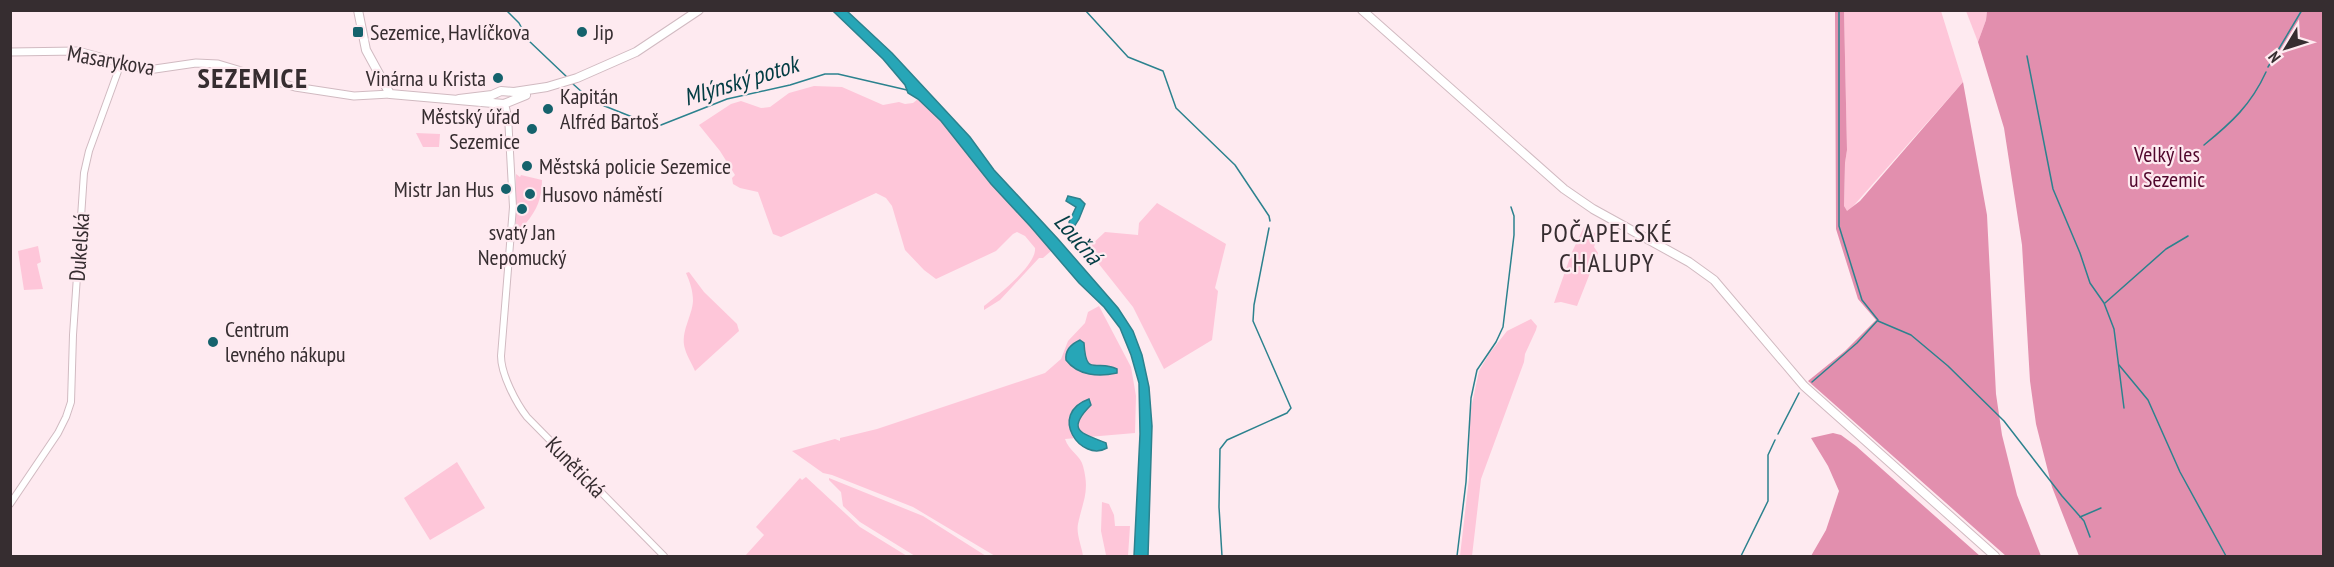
<svg xmlns="http://www.w3.org/2000/svg" width="2334" height="567" font-family="'PT Sans Narrow',sans-serif">
	<style>
		.green { fill: #fec6d9 }
		.forest { fill: #e28fae }
		.water { fill: #27a6b7; stroke: #2c828e; stroke-width: 1.5 }
		.lines { fill: none; stroke-linecap: round; stroke-linejoin: round }
		.stream { stroke: #2c828e; stroke-width: 1.5 }
		.tertiary-casing { stroke: #d1bac1; stroke-width: 8 }
		.secondary-casing { stroke: #d1bac1; stroke-width: 9 }
		.primary-casing { stroke: #d1bac1; stroke-width: 10 }
		.tertiary { stroke: #fff; stroke-width: 6 }
		.secondary { stroke: #fff; stroke-width: 7 }
		.primary { stroke: #fff; stroke-width: 8 }
		.poi-dot { fill: #15626c; stroke: #feeaf0; stroke-width: 2 }
		.labels { text-anchor: middle; stroke-width: 4.5; stroke-linejoin: round; paint-order: stroke }
		.poi-label { font-size: 22px; fill: #362d30; stroke: #feeaf0; text-anchor: start }
		.street-label { font-size: 22px; fill: #362d30; stroke: #feeaf0 }
		.park-label { font-size: 22px; fill: #50062b; stroke: #feeaf0 }
		.water-label { font-size: 24px; font-style: italic; fill: #023c43; stroke: #feeaf0 }
		.quarter-label { font-size: 26px; letter-spacing: 1.5px; fill: #362d30; stroke: #feeaf0 }
		.district-label { font-size: 28px; font-weight: bold; letter-spacing: 1.5px; fill: #362d30; stroke: #feeaf0 }
	</style>
	<rect width="100%" height="100%" fill="#feeaf0"/>
	<g class="green">
		<polygon points="1844,11 1941,11 1963,82 1848,212 1845,210 1844,206 1845,163 1847,150"/>
		<polygon points="1966,11 1987,11 1986,20 1978,42"/>
		<path d="M 814,86 L 842,87 L 883,105 L 899,102 L 905,104 L 913,103 L 918,99 L 941,121 L 1051,251 L 1043,258 L 1039,258 L 1000,300 L 984,310 L 984,306 C 997,296 1037,265 1035,248 L 1025,236 L 1017,232 L 1013,234 L 996,251 L 936,279 L 924,270 L 905,250 L 892,206 L 886,198 L 876,193 L 781,237 L 773,234 L 758,192 L 740,188 L 733,184 L 732,178 L 735,175 L 720,151 L 699,125 L 731,104 L 741,101 L 761,108 L 770,107 L 789,93 Z"/>
		<polygon points="416,133 440,134 439,147 423,147"/>
		<path d="M 516,174 L 520,177 L 521,175 L 542,180 C 542,198 537,210 526,223 L 528,226 L 519,227 L 516,224 Z"/>
		<polygon points="1157,203 1226,244 1215,288 1218,291 1212,340 1164,369 1133,307 1087,249 1105,232 1138,235 1139,223"/>
		<polygon points="1584,227 1598,235 1594,247 1598,253 1577,306 1561,302 1554,303 1572,252"/>
		<polygon points="38,246 41,262 37,264 43,289 24,290 18,251"/>
		<path d="M 689,272 L 704,292 L 737,324 L 739,331 L 695,371 C 692,364 687,356 685,349 C 680,332 692,317 693,301 C 693,291 690,282 686,273 Z"/>
		<path d="M 1099,306 L 1131,367 L 1136,396 L 1135,433 L 1065,439 C 1069,451 1081,456 1083,466 C 1090,492 1083,500 1078,524 C 1076,534 1082,547 1083,556 L 995,556 L 913,507 L 832,475 L 823,473 L 792,451 L 835,439 L 840,441 L 840,438 L 877,429 L 1045,373 L 1061,359 L 1068,341 L 1085,323 L 1088,312 Z"/>
		<polygon points="1531,319 1537,326 1536,330 1525,354 1524,362 1481,479 1472,556 1460,556 1469,478 1470,413 1479,371 1489,354 1507,331"/>
		<polygon points="457,462 485,508 430,540 404,498"/>
		<polygon points="806,477 860,527 907,556 745,556 764,535 756,527 800,478 802,480"/>
		<polygon points="829,478 923,516 986,556 915,556 860,522 843,506 841,492 829,480"/>
		<polygon points="1102,502 1109,504 1114,515 1115,526 1130,526 1128,556 1102,556 1106,555 1101,531"/>
	</g>
	<g class="forest">
		<polygon points="1835,11 1844,11 1847,150 1845,163 1844,206 1847,211 1860,201 1963,82 1987,215 1996,394 2002,435 2017,495 2041,556 2006,556 1808,381 1845,351 1876,320 1858,299 1836,229"/>
		<polygon points="1987,11 2323,11 2323,556 2079,556 2052,487 2036,424 2030,381 2022,245 2004,128 1978,42 1986,20"/>
		<polygon points="1833,433 1841,435 1856,446 1980,556 1811,556 1826,530 1839,491 1828,466 1811,438"/>
	</g>
	<g class="water">
		<polygon points="833,11 847,11 892,53 970,137 994,170 1058,239 1118,308 1133,331 1142,355 1149,387 1152,426 1148,556 1134,556 1140,434 1139,383 1131,355 1120,328 1104,307 1079,283 1030,226 991,184 941,121 918,99 908,93 905,85 883,59"/>
		<polygon points="1068,196 1080,199 1085,204 1079,219 1074,227 1070,226 1069,222 1076,207 1066,201"/>
		<path d="M 1080,340 L 1084,343 C 1086,379 1096,358 1117,369 L 1117,373 C 1099,377 1078,376 1066,360 C 1065,351 1071,344 1080,340 Z"/>
		<path d="M 1089,399 L 1091,405 C 1065,431 1082,433 1106,443 L 1107,448 C 1081,463 1047,414 1089,399 Z"/>
	</g>
	<g class="lines">
		<g class="stream">
			<polyline points="506,10 519,23 528,40 568,78"/>
			<polyline points="1085,10 1128,57 1163,71 1176,108 1235,165 1269,216 1270,221"/>
			<polyline points="2027,56 2053,189 2080,253 2090,283 2104,303 2114,329 2124,408"/>
			<polyline points="2268,67 2302,10"/>
			<polyline points="573,84 592,101 655,126 661,125 727,99 790,85 825,74 838,74 907,90"/>
			<path d="M 2204,145 C 2231,123 2251,105 2266,72"/>
			<polyline points="2105,303 2166,249 2188,236"/>
			<polyline points="1878,321 1911,335 1948,366 2004,421 2062,496 2084,521 2090,537"/>
			<polyline points="2119,365 2148,400 2180,472 2226,556"/>
			<polyline points="1812,382 1857,343 1878,320 1862,300 1839,226 1839,10"/>
			<polyline points="1778,434 1799,393"/>
			<polyline points="2080,517 2101,508"/>
			<polyline points="1222,556 1219,507 1220,449 1227,440 1287,413 1291,408 1253,321 1254,305 1269,228"/>
			<polyline points="1457,556 1466,482 1471,398 1477,370 1496,342 1503,327 1514,235 1514,216 1511,207"/>
			<polyline points="1741,556 1768,501 1768,455 1775,440"/>
		</g>
		<defs>
			<g id="tertiary">
				<path d="M 505,104 L 508,116 L 513,207 L 501,356 C 501,374 516,403 527,417 L 664,556"/>
				<polyline points="10,504 58,433 66,417 71,402 73,335 84,173 89,151 121,63"/>
			</g>
			<polyline id="secondary" points="10,52 78,51 148,70 196,63 218,64 295,87 354,96 390,94"/>
			<g id="primary">
				<polyline points="358,10 366,50 390,94 504,104 526,95"/>
				<polyline points="1362,10 1564,189 1593,209 1689,262 1714,280 1804,386 1995,556"/>
				<polyline points="459,99 492,95 501,91 514,92 547,87 577,78 636,52 699,10"/>
			</g>
		</defs>
		<use href="#tertiary" class="tertiary-casing"/>
		<use href="#secondary" class="secondary-casing"/>
		<use href="#primary" class="primary-casing"/>
		<use href="#tertiary" class="tertiary"/>
		<use href="#secondary" class="secondary"/>
		<use href="#primary" class="primary"/>
	</g>
	<g class="poi-dot">
		<rect x="352" y="26" width="12" height="12" rx="3"/>
		<circle cx="582" cy="32" r="6"/>
		<circle cx="498" cy="78" r="6"/>
		<circle cx="548" cy="109" r="6"/>
		<circle cx="532" cy="129" r="6"/>
		<circle cx="527" cy="166" r="6"/>
		<circle cx="506" cy="189" r="6"/>
		<circle cx="530" cy="194" r="6"/>
		<circle cx="522" cy="209" r="6"/>
		<circle cx="213" cy="342" r="6"/>
	</g>
	<g class="labels">
		<g class="poi-label">
			<text x="370" y="40">Sezemice, Havlíčkova</text>
			<text x="594" y="40">Jip</text>
			<text x="486" y="86" text-anchor="end">Vinárna u Krista</text>
			<text x="560" y="104">Kapitán<tspan x="560" dy="25">Alfréd Bartoš</tspan></text>
			<text x="520" y="124" text-anchor="end">Městský úřad<tspan x="520" dy="25">Sezemice</tspan></text>
			<text x="539" y="174">Městská policie Sezemice</text>
			<text x="494" y="197" text-anchor="end">Mistr Jan Hus</text>
			<text x="542" y="202">Husovo náměstí</text>
			<text x="522" y="240" text-anchor="middle">svatý Jan<tspan x="522" dy="25">Nepomucký</tspan></text>
			<text x="225" y="337">Centrum<tspan x="225" dy="25">levného nákupu</tspan></text>
		</g>
		<g class="street-label">
			<text transform="translate(111 60) rotate(10)" y="8">Masarykova</text>
			<text transform="translate(79 247) rotate(-86)" y="8">Dukelská</text>
			<text transform="translate(576 467) rotate(46)" y="8">Kunětická</text>
		</g>
		<g class="park-label">
			<text x="2167" y="162">Velký les<tspan x="2167" dy="25">u Sezemic</tspan></text>
		</g>
		<g class="water-label">
			<text transform="translate(741 81) rotate(-17)" y="8">Mlýnský potok</text>
			<text transform="translate(1078 239) rotate(49)" y="8">Loučná</text>
		</g>
		<g class="quarter-label">
			<text x="1607" y="242">POČAPELSKÉ<tspan x="1607" dy="30">CHALUPY</tspan></text>
		</g>
		<g class="district-label">
			<text x="253" y="88">SEZEMICE</text>
		</g>
	</g>
	<rect width="2334" height="567" fill="none" stroke="#362d30" stroke-width="24"/>
	<g transform="translate(2286 48) rotate(232)" stroke="#feeaf0" stroke-width="4.5" paint-order="stroke">
	<path d="M0-4.5L10 22L0 15L-10 22Z" fill="#362d30"/>
	<text y="-9" font-size="16" font-weight="bold" text-anchor="middle" fill="#362d30">N</text>
	</g>
</svg>
